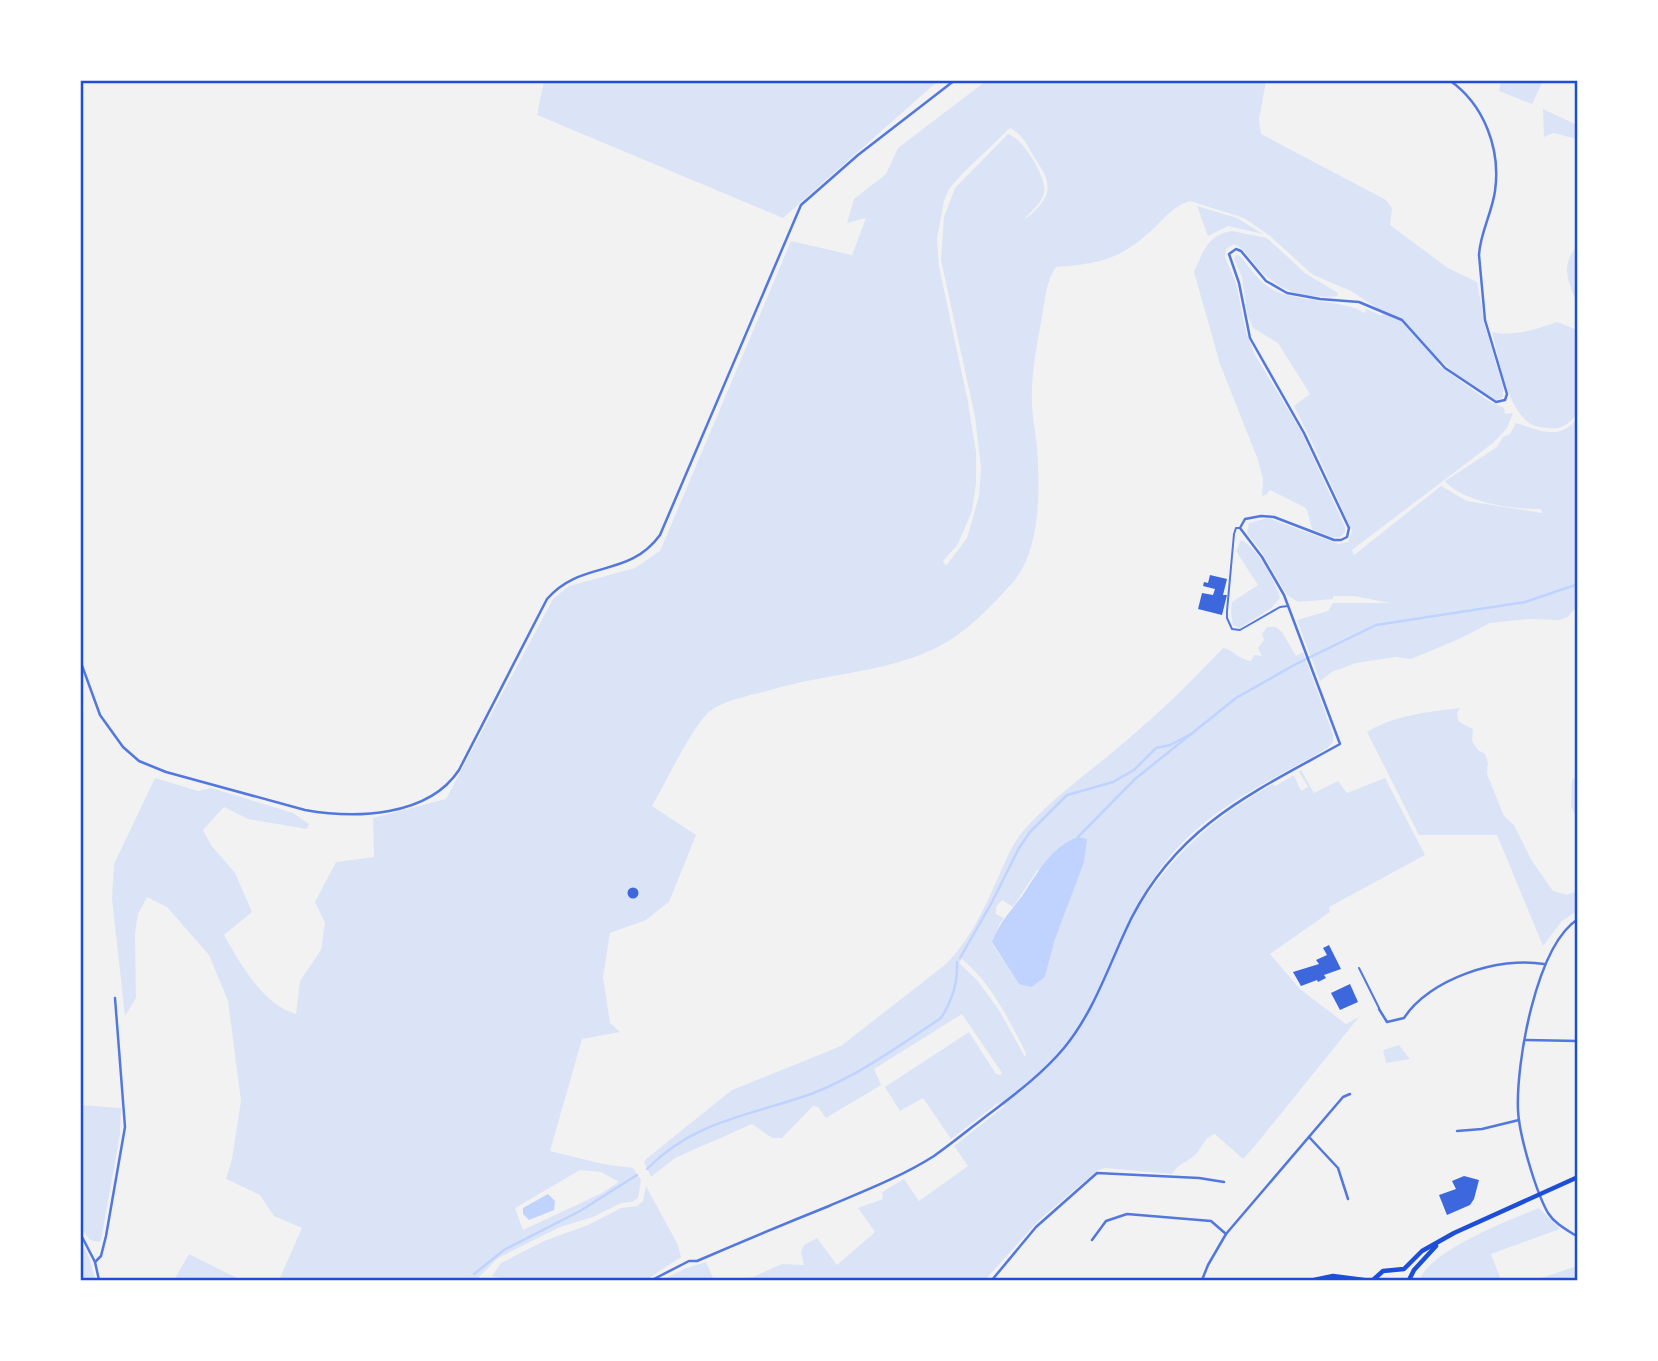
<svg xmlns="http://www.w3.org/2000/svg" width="1658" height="1361" font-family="'DejaVu Sans',sans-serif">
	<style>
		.green { fill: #dbe4f7; fill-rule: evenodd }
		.water { fill: #bfd3fe }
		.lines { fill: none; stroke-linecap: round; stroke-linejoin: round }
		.stream { stroke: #bfd3fe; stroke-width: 2.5 }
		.building { fill: #3d67dc }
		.service { stroke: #5277de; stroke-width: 2 }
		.minor { stroke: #5277de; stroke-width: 2.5 }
		.secondary { stroke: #1d4ed8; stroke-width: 4.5 }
		.neatline { fill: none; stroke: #1d4ed8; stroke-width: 2.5 }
	</style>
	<rect width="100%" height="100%" fill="#f2f2f2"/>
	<g class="green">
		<polygon points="544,81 544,80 938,81 783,218 537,115"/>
		<path d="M 986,81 L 1266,81 L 1259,120 L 1261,134 L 1386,200 L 1392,208 L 1390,225 L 1448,268 L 1477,282 L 1485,326 L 1503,387 L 1503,397 L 1497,400 L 1492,398 L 1456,374 L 1442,362 L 1437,364 L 1487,400 L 1504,408 L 1505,414 L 1513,413 L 1507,428 L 1493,443 L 1352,550 L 1354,555 L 1441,486 L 1467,501 L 1542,513 L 1541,509 C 1514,510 1462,502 1445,481 L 1497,447 L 1503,437 L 1510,434 L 1516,423 C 1539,430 1560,442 1577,418 L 1578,605 L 1568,617 L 1559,620 L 1529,619 L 1490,623 L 1459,639 L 1411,659 L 1396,657 L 1356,663 L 1332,672 L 1320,681 L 1297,620 L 1328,611 L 1333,603 L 1390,603 L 1354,596 L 1333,596 L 1333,599 L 1298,602 L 1287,595 L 1261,551 L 1247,533 L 1249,523 L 1268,518 L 1339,544 L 1348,542 L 1352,531 L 1313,444 L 1294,406 L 1310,394 L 1278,343 L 1253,328 L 1247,313 L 1242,277 L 1234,259 L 1236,255 L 1239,255 C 1250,267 1258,282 1273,290 C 1293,301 1355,302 1363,313 L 1366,311 L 1364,308 L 1382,316 L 1383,312 L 1351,291 L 1313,275 L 1270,236 L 1244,218 L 1190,201 C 1173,206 1164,219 1151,231 C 1119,260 1098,264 1056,267 C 1046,281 1045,300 1042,317 C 1037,344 1031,374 1032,401 C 1032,417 1036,433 1037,448 C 1040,489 1041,548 1014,581 C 992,606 964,635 934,649 C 883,673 823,674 770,690 C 751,696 726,699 710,711 C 693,725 665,784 652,806 L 696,835 L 669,902 L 646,920 L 610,933 L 603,977 L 610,1023 L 620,1032 L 582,1039 L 550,1151 L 603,1164 L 633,1168 L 641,1180 L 638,1198 L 632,1202 L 621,1203 L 593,1217 L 560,1227 L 498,1258 L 476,1280 L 279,1280 L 302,1228 L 274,1216 L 260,1195 L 226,1179 L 232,1159 L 241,1101 L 228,1001 L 209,955 L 167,907 L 147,897 L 138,914 L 135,934 L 136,998 L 125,1016 L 112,899 L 114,864 L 155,778 L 198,791 L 211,788 L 293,813 L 309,824 L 307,829 L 248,819 L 224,807 L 203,830 L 211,845 L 235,873 L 252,912 L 224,935 C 240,963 263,1005 296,1014 L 300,981 L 321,950 L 325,923 L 315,902 L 336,862 L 374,857 L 373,818 L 446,799 L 553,599 L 569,586 L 635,568 L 660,551 L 791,241 L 852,255 L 866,218 L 847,223 L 854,199 L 886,174 L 898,148 ZM 1010,128 C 1022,134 1027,145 1034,157 C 1045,174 1055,187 1040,205 C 1035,211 1031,216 1024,219 C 1030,212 1042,203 1044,193 C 1048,179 1022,137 1008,134 L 955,188 L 944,217 L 941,260 L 975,417 L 981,467 L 979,496 L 967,538 L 946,566 L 943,561 L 958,544 L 972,511 L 976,483 L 976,452 L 968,402 L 939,267 L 937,239 L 944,201 L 949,189 L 962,174 ZM 580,1170 L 601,1172 L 619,1182 L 600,1194 L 523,1230 L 515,1208 Z"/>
		<polygon points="1501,81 1543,81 1532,104 1499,91"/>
		<polygon points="1543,109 1577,125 1577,139 1553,133 1544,137"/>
		<polygon points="1197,206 1237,218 1263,234 1228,226 1208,236"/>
		<path d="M 1232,231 L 1267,238 L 1305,273 L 1338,293 L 1337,296 C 1302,300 1275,290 1253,262 C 1246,254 1244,248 1234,244 L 1226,249 L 1225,257 L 1236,283 L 1246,332 L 1255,355 L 1301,431 L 1345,527 L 1345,532 L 1340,537 L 1331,537 L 1312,529 L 1307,510 L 1304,507 L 1270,490 L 1267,494 L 1262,496 L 1263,479 L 1258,460 L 1220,364 L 1194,272 C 1203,252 1208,234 1232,231 Z"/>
		<path d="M 1577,246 L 1577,304 C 1569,281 1559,268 1577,246 Z"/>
		<path d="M 1557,322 L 1577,330 L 1576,415 C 1569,424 1560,430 1548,428 C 1541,427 1534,427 1528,422 C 1506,405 1499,358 1492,332 C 1514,337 1537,329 1557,322 Z"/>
		<path d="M 1241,540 C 1256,546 1276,582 1280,598 L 1270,609 L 1240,628 L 1233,625 L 1231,613 L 1232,602 L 1258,585 L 1236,551 Z"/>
		<path d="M 1267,627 L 1276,627 L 1282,632 L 1296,656 L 1303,652 L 1333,734 L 1333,742 L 1326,749 C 1250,793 1184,818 1141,900 L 1143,901 C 1181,846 1216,817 1273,784 L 1275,786 L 1294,775 L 1301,791 L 1308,787 L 1299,772 L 1301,770 L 1314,793 L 1338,781 L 1347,793 L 1385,778 L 1425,855 L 1329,907 L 1330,912 L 1270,954 L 1300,989 L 1346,1024 L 1359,1017 L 1254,1147 L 1243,1159 L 1215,1134 C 1201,1140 1205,1145 1195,1155 C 1187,1162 1178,1164 1172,1174 L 1105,1168 L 1098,1170 L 1039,1220 L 985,1280 L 730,1280 L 753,1277 L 782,1264 L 804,1265 L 801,1252 L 804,1245 L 817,1238 L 837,1265 L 875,1232 L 858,1208 L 883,1199 L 882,1192 L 904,1179 L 919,1201 L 968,1166 L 954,1146 L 1005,1106 L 998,1103 L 951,1139 L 923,1098 L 900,1111 L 885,1087 L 969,1032 L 996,1074 L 1000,1075 L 1002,1073 L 962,1014 L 874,1069 L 881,1085 L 826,1118 L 818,1107 L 813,1106 L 782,1138 L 772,1138 L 752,1124 L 675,1158 L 651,1177 L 644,1162 L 646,1159 L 732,1090 L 841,1046 L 946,964 C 971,939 986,905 1000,873 C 1007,858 1012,844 1023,831 C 1054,796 1091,771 1127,740 C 1160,712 1192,681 1223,648 C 1234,650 1239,660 1251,661 L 1254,655 L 1262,656 L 1258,648 L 1264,640 L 1262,634 ZM 1038,869 L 1055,939 L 1045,977 L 1019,984 L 992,943 L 999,925 L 1004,918 L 996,914 L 996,907 L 1002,900 L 1013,907 ZM 962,959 C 991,983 1009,1020 1026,1053 L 1025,1057 L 999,1010 L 977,980 L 959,963 Z"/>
		<path d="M 1460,708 L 1457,713 L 1459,722 L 1473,729 L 1472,741 L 1478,750 L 1485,754 L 1488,763 L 1487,774 L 1504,816 L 1514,825 L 1532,861 L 1553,891 L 1567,895 L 1577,891 L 1577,911 L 1562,921 L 1543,946 L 1497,835 L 1419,835 L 1367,732 C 1394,715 1428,712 1460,708 Z"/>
		<polygon points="1577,776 1577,819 1571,806 1572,780"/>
		<polygon points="1399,1045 1410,1059 1386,1063 1383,1050"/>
		<polygon points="81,1105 121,1108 120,1134 101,1240 99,1242 90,1240 81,1228"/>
		<polygon points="646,1186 678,1245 681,1257 646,1280 511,1280 492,1276 501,1263 544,1241 588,1225 621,1208 637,1206 643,1201"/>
		<path d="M 1539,1208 L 1560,1229 L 1491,1254 L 1501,1280 L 1420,1280 C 1428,1251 1511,1219 1539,1208 Z"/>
		<polygon points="81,1240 90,1260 95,1280 81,1280"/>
		<polygon points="189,1254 241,1280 174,1280"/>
		<polygon points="706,1262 714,1280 662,1280 684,1269"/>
		<polygon points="1577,1266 1577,1280 1535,1280"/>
	</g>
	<g class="water">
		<path d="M 1078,837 L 1087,839 L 1084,862 L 1055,939 L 1045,977 L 1031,987 L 1019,984 L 992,942 C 999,923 1010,912 1022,896 C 1038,873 1050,847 1078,837 Z"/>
		<polygon points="548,1194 555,1201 554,1210 529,1220 523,1214 523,1208"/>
	</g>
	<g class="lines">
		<g class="stream">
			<polyline points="1078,837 1135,779 1236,698 1296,664 1376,625 1525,602 1578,584"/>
			<polyline points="960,958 992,902 1019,848 1030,832 1067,795 1113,782 1134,770 1156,748 1170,745 1193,733"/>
			<path d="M 647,1169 C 695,1120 749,1116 811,1094 C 858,1076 899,1046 941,1018 C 952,1001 958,983 957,962"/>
			<polyline points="474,1274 504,1250 580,1211 637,1175"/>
			<polyline points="467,1280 469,1279"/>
		</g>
	</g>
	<g class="building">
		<polygon points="1210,575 1227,579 1223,595 1227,595 1222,615 1198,609 1202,593 1213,595 1215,589 1203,586 1204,582 1208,583"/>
		<circle cx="633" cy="893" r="5.5"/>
		<polygon points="1329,945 1341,969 1324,975 1326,978 1318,982 1317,980 1301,986 1293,972 1319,964 1316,960 1327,955 1323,948"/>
		<polygon points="1350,984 1358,1002 1340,1010 1331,993"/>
		<polygon points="1464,1176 1479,1180 1474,1199 1470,1205 1447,1215 1439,1195 1456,1189 1452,1181"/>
	</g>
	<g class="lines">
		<g class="service">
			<polyline points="1239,528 1236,528 1234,534 1227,611 1227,618 1232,629 1240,630 1280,607 1288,606"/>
			<polyline points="1359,968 1379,1008"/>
		</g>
		<g class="minor">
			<polyline points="80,616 81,662"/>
			<path d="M 80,660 L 100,715 L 123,747 L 139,761 L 166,772 L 305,810 C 355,819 428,817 459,770 L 547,599 C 582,559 628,579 660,535 L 801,205 L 858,155 L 955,80"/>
			<path d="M 1578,919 C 1536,946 1516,1063 1518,1110 C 1519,1135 1536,1192 1548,1213 C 1555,1224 1567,1230 1578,1237"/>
			<path d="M 1379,1009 L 1387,1022 L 1404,1018 C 1429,979 1499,956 1544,964"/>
			<polyline points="1526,1040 1578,1041"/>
			<polyline points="1457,1131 1482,1129 1519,1120"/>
			<polyline points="1309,1137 1338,1168 1348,1199"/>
			<polyline points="80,1233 95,1262 99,1280"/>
			<polyline points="1092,1240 1106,1221 1127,1214 1211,1221 1226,1234"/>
			<polyline points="95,1262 101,1256 106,1236 125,1127 115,998"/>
			<path d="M 652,1280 L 689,1261 L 697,1261 C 741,1242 784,1224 829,1206 C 864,1191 901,1177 934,1156 C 954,1142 973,1126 993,1111 C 1018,1092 1044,1072 1064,1048 C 1096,1009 1110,961 1132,917 C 1180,824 1254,792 1340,744 L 1284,595 L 1262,557 L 1240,528 L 1245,519 L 1261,516 L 1274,517 L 1334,540 L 1341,540 L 1347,537 L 1349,528 L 1304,433 L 1250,338 L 1239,283 L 1229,254 L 1236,249 L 1241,251 L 1266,281 L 1287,293 L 1320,299 L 1359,302 L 1402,320 L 1445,368 L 1496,402 L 1505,400 L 1507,394 L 1485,320 L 1479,255 C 1480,233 1492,213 1495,191 C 1501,149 1484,104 1449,80"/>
			<polyline points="992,1280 1036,1227 1097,1173 1199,1178 1224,1182"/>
			<polyline points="1202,1280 1208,1265 1226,1234 1343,1097 1350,1094"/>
		</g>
		<g class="secondary">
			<polyline points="1314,1280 1333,1276 1364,1280"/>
			<polyline points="1373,1280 1383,1271 1404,1269 1422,1251 1454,1233 1578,1177"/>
			<polyline points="1409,1280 1414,1270 1436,1246"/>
		</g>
	</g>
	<rect width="1658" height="1361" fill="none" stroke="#ffffff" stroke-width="164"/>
	<rect x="82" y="82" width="1494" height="1197" class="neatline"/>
</svg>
